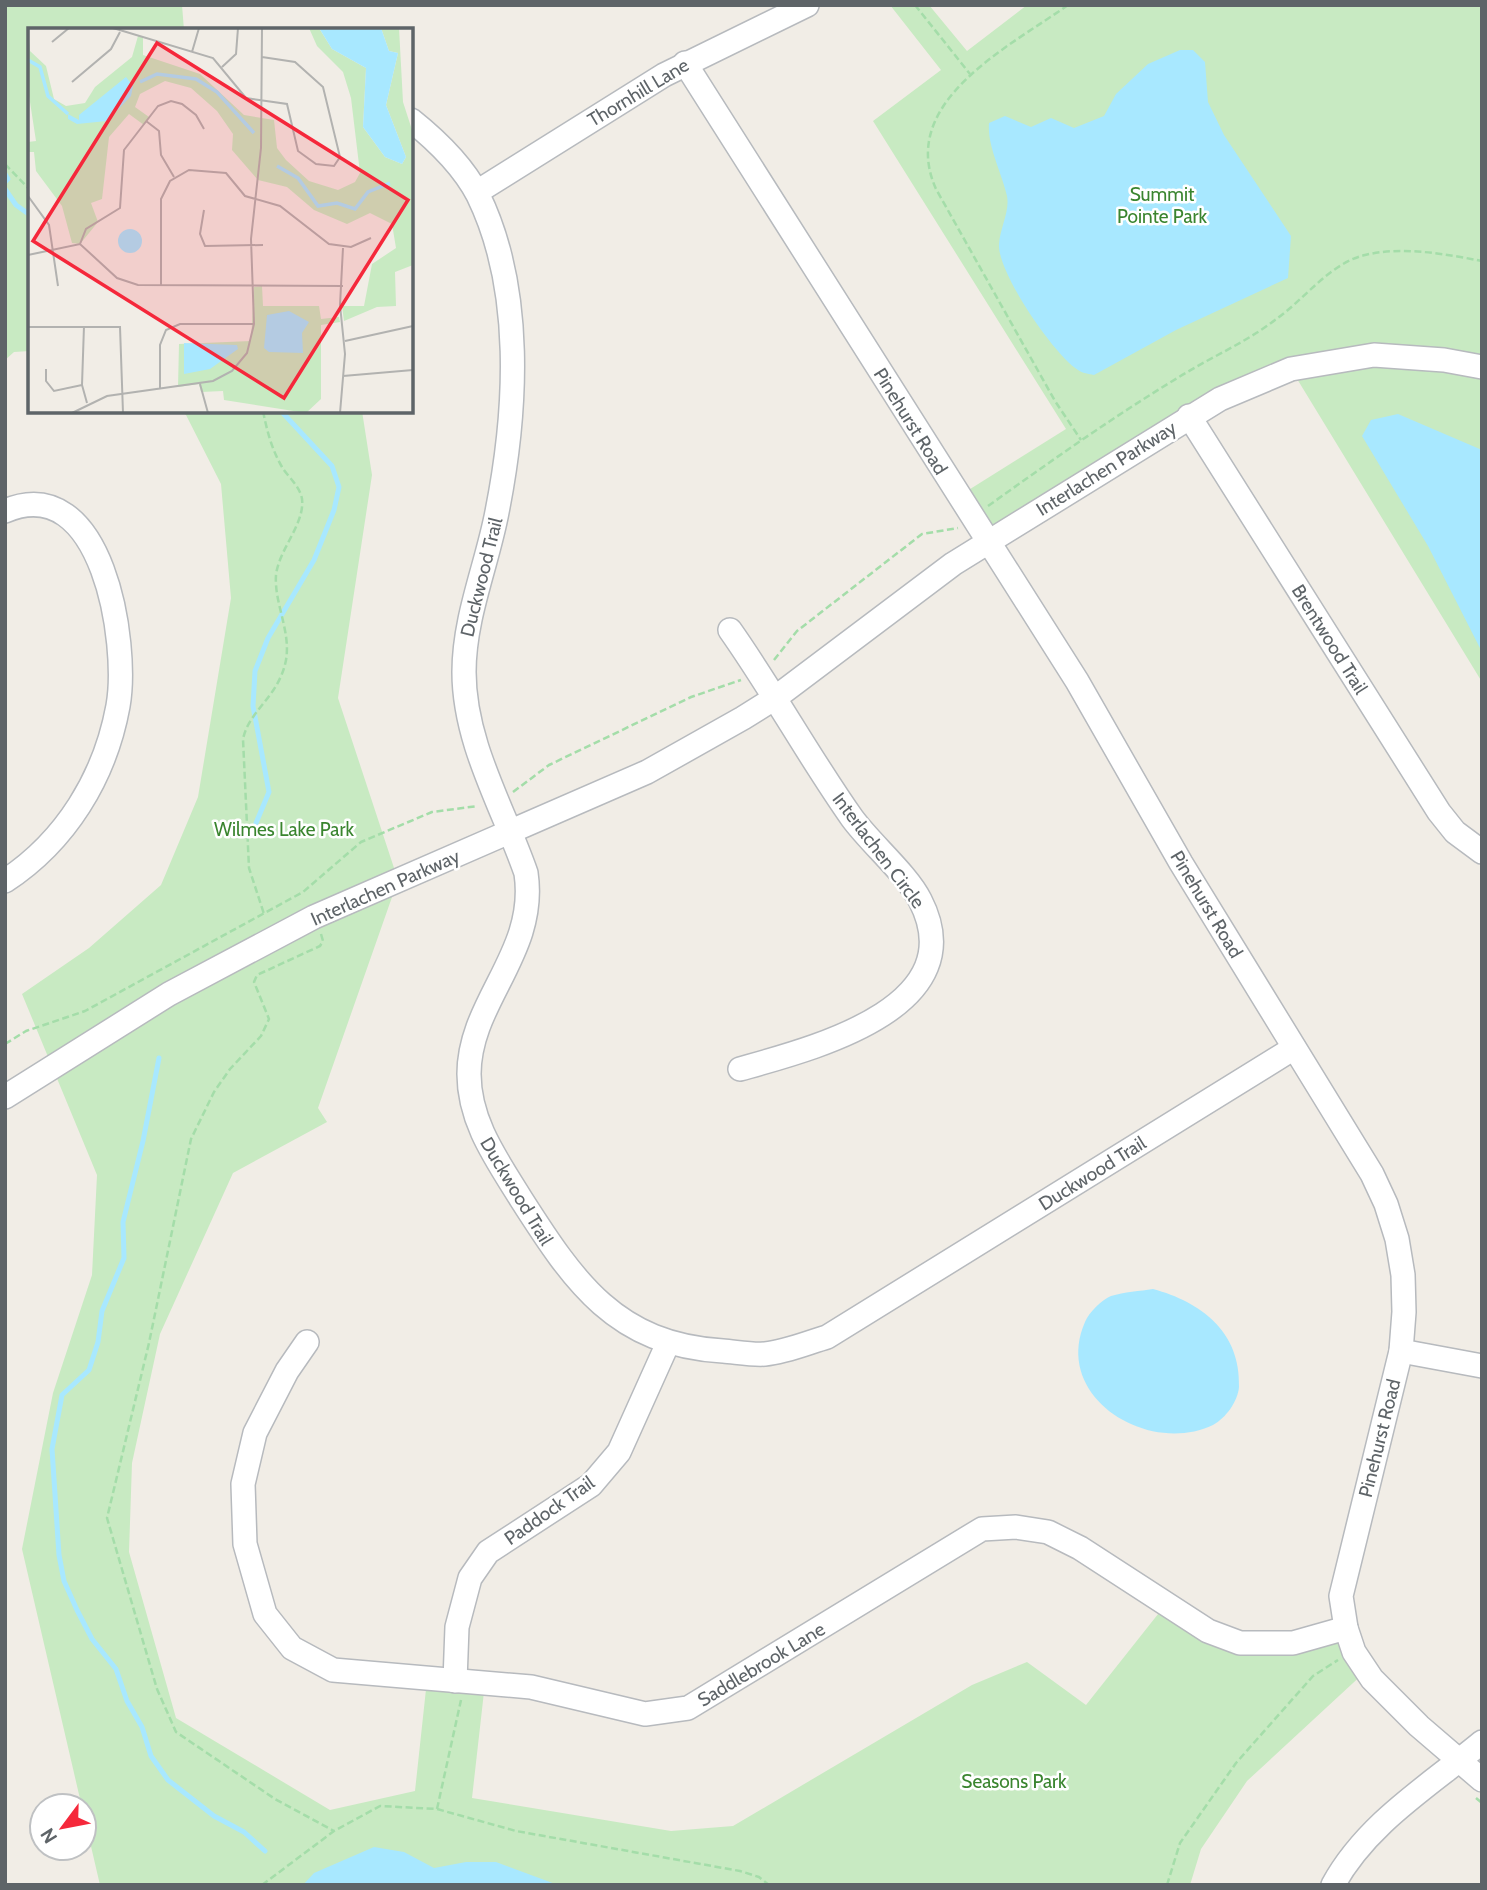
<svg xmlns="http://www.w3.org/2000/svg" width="1487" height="1890" font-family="Cabin,sans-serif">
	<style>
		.green { fill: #c8eac2 }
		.water { fill: #a8e8ff }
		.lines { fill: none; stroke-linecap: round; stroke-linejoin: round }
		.stream { stroke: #a8e8ff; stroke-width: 5 }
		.minor-casing { stroke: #b7babe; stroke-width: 26 }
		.path { stroke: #a4dda9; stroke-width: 2.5; stroke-dasharray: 7 3.5; stroke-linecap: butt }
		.minor { stroke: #fff; stroke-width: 23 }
		.labels { text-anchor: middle; stroke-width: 5; stroke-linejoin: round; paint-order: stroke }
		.street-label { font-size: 19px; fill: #5e6468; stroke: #fff }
		.park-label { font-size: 19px; fill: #3a852f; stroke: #fff }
		.inset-river { fill: none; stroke: #a8e8ff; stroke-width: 3.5 }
		.inset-road { fill: none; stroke: #b2b2b0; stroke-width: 2 }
		.view { fill: #f5283b; fill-opacity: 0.15; stroke: #f5283b; stroke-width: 3.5 }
		.inset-edge { fill: none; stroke: #5e6468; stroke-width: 3.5 }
	</style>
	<rect width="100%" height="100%" fill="#f1ede6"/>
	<g class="green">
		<polygon points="5,5 182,5 184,30 30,30 30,351 14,352 5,360"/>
		<polygon points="890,5 929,5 967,51 1027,5 1482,5 1482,682 1291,369 989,542 959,496 1066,429 873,121 941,70"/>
		<polygon points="181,411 362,411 372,475 338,698 398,880 318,1108 327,1122 233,1173 160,1334 132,1463 129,1552 176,1718 330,1810 415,1791 427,1680 485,1683 472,1798 671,1831 733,1826 972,1685 1027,1662 1086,1705 1166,1604 1240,1643 1346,1628 1366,1671 1247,1781 1201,1849 1190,1885 100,1885 22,1549 53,1393 92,1275 97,1175 22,994 89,948 161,885 198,797 231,598 221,484 186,415"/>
	</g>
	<g class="water">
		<path d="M 1180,50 L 1193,50 L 1205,62 L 1208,102 L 1224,135 L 1291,236 L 1288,278 L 1176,330 L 1094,375 C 1089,374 1082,373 1078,370 C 1054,355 997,272 999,244 C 1000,228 1010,211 1007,196 C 1002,173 987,146 989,123 L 1005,116 L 1031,127 L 1051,118 L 1074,128 L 1104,116 L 1116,94 L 1148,64 Z"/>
		<polygon points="1398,414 1482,450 1482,652 1428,546 1362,436 1371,420"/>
		<path d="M 1153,1289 C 1201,1302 1241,1332 1239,1387 C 1238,1401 1226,1418 1213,1425 C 1148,1456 1052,1397 1085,1322 C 1089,1312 1102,1300 1111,1296 C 1124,1292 1140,1291 1153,1289 Z"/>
		<polygon points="374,1847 404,1852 434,1868 466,1862 496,1862 558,1885 303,1885 314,1873"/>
	</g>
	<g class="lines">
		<g class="stream">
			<polyline points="5,174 8,179 5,182"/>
			<polyline points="5,189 16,205 30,215"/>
			<polyline points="256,823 269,792 253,706 255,671 268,638 314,560 334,510 339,487 332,466 281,411"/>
			<polyline points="159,1058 143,1141 123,1222 124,1258 102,1311 98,1342 89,1370 62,1395 52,1449 59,1555 64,1581 77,1610 92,1639 116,1669 127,1701 142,1727 151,1756 168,1780 214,1816 244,1832 265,1851"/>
		</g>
		<defs>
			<g id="minor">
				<polyline points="685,63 1077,681 1181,863 1372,1174 1386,1204 1397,1239 1403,1275 1404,1312 1401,1351 1341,1596 1346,1628 1354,1652 1372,1679 1419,1726 1482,1780"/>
				<path d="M 411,120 C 436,140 463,166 478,195 C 524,289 517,411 497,512 C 487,565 464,617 464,672 C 464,743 503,807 526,873 C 538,953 469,1001 469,1074 C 469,1122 497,1160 521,1199 C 574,1282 616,1345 723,1351 C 736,1352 752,1355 765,1354 C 786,1352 807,1343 827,1337 L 1294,1048"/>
				<polyline points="477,192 664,75 807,5"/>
				<polyline points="1189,416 1439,812 1455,832 1482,852"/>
				<path d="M 5,511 C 103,469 129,644 118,706 C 105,777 66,841 5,881"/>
				<path d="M 730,630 C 773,691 809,757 852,818 C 871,844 907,874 920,900 C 976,1008 811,1049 740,1069"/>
				<polyline points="5,1097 169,994 314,917 647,772 743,718 775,698 953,564 1220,399 1291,369 1374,355 1444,360 1482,367"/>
				<polyline points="307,1342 287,1371 255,1433 243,1484 245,1544 265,1614 292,1648 333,1670 531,1687 645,1714 688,1708 982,1529 1016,1527 1048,1532 1080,1548 1208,1631 1240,1643 1293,1643 1346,1628"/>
				<polyline points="1401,1351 1482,1366"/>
				<polyline points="455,1681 457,1627 470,1578 488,1552 591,1485 619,1452 668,1343"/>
				<path d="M 1333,1885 C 1367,1823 1429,1786 1482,1742"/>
			</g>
		</defs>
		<use href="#minor" class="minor-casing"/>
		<g class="path">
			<polyline points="915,5 970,74"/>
			<path d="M 1068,5 C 1009,47 897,102 936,189 L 1055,401 L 1081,440"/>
			<polyline points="5,164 30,190"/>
			<path d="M 263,411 C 267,431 272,450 282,467 C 288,477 300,486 302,499 C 305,524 279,549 276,575 C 274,603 291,631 286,660 C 279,697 249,710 243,739 L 249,868 L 264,914"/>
			<path d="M 988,506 C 1051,461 1113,417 1179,377 C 1211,357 1245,343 1275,320 C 1304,300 1330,263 1365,255 C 1402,246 1445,254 1482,261"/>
			<polyline points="774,660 797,631 922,534 958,528"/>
			<polyline points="513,792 549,765 691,697 741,680"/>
			<polyline points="321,934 323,941 320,946 257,975 254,982 269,1019 261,1036 230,1069 214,1092 191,1139 149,1343 107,1518 157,1689 176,1732 275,1799 334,1831"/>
			<polyline points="5,1044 26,1031 85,1011 303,892 361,842 432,812 478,806"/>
			<polyline points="1476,1798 1482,1803"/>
			<polyline points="437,1809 461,1700"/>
			<polyline points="262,1885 334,1831 380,1806 437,1809 516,1831 740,1871 759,1877 769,1885"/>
			<polyline points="1167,1885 1180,1843 1236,1763 1313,1676 1338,1660"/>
		</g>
		<use href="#minor" class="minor"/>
	</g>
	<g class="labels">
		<g class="street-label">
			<text transform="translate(638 92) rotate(-31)" y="7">Thornhill Lane</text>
			<text transform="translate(911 421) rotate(58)" y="7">Pinehurst Road</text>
			<text transform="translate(1106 468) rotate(-32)" y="7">Interlachen Parkway</text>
			<text transform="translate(481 577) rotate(-76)" y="7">Duckwood Trail</text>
			<text transform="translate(1330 639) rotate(58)" y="7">Brentwood Trail</text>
			<text transform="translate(879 850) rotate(53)" y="7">Interlachen Circle</text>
			<text transform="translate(385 887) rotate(-24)" y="7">Interlachen Parkway</text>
			<text transform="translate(1207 904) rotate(59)" y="7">Pinehurst Road</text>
			<text transform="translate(1092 1173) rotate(-32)" y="7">Duckwood Trail</text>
			<text transform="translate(517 1191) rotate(59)" y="7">Duckwood Trail</text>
			<text transform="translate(1379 1438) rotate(-76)" y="7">Pinehurst Road</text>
			<text transform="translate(549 1510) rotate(-35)" y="7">Paddock Trail</text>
			<text transform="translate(761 1664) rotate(-31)" y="7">Saddlebrook Lane</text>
		</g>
		<g class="park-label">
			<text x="1162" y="201">Summit<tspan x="1162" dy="22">Pointe Park</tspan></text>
			<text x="284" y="836">Wilmes Lake Park</text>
			<text x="1014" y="1788">Seasons Park</text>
		</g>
	</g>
	<g transform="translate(28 28)">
		<rect width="385" height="385" fill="#f1ede6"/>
		<path d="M 0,0 L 2,23 L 18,38 L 26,71 L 38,78 L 57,75 L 67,59 L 104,29 L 110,8 L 115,8 L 115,27 L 172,46 L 216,87 L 246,92 L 249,120 L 258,132 L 281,153 L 310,162 L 327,154 L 332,145 L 323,70 L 315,44 L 289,18 L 281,0 L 291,0 L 304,21 L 338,40 L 335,99 L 357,129 L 374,136 L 378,129 L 358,77 L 370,25 L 361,23 L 353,0 L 371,0 L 375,74 L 385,105 L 385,237 L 367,244 L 368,278 L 349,279 L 316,293 L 314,278 L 336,278 L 344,236 L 368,220 L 364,196 L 342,185 L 319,196 L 286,182 L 259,159 L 230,152 L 204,122 L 205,106 L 189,83 L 163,60 L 137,53 L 112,66 L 107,79 L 121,89 L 116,97 L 101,86 L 81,109 L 74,171 L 63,175 L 70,194 L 52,216 L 44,215 L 34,178 L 8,143 L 6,124 L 0,124 L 0,114 L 8,113 L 0,61 ZM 234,258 L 235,278 L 291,278 L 293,291 L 311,289 L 312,294 L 293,297 L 293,371 L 278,385 L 196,372 L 195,363 L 173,364 L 171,356 L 150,359 L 151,316 L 223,313 L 226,259 Z" fill="#c8eac2"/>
		<path d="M 291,0 L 353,0 L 361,23 L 370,25 L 358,77 L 378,129 L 374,136 L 357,129 L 335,99 L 338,40 L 304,21 ZM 98,49 L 105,58 L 103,68 L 79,93 L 49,96 L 40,91 L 40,86 L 51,92 L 51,87 ZM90 213a12 12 0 1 1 24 0a12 12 0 1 1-24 0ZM 261,283 L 281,294 L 274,305 L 275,325 L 241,324 L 236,320 L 239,287 ZM 156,315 L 209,317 L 210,321 L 182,341 L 156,346 Z" fill="#a8e8ff"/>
		<path class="inset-river" d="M 0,32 L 12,39 L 20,68 L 40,86M 112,54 L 129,46 L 168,51 L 189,64 L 226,105M 249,138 L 270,150 L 290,178 L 309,175 L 327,181 L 340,164 L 362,155"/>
		<path class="inset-road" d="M 85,0 L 185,30 L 218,70 L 259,76 L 270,123 L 288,136 L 306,138 L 312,129 L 295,59 L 267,34 L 234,29M 24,14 L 41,0M 164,24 L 171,0M 194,39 L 208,26 L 210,0M 44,54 L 83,21 L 92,4M 118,93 L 131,103 L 133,127 L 146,149M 0,168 L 21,197 L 30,258M 176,182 L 172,206 L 177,218 L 235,217M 52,216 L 58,201 L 92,180 L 96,122 L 130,78 L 143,73 L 154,76 L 168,87 L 176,101M 0,227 L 52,216 L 89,250 L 110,257 L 315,258M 133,257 L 133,171 L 142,153 L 161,142 L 198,145 L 217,168 L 252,178 L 301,216 L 323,219 L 343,210M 56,298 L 54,357 L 59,375M 0,299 L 92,299 L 95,385M 317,313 L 385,298M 18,341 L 18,353 L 26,363 L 54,357M 315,348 L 385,342M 172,356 L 180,385M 132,361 L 132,317 L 138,302 L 152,296 L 226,296M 44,385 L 79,368 L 185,353 L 204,343 L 219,325 L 226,296 L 223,211 L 233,120 L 234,0M 312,385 L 317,326 L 312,277 L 315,220"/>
		<path class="view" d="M 129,15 L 380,172 L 256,370 L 5,213 Z"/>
		<rect width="385" height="385" class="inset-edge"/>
	</g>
	<rect width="1487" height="1890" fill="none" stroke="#5e6468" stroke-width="14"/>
	<g transform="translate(63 1827) rotate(238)"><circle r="33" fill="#ffffff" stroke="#bfc1c3" stroke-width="2"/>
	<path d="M0-5L12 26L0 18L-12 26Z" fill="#f5283b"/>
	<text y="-10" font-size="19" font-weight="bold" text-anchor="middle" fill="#5e6468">N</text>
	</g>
</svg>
